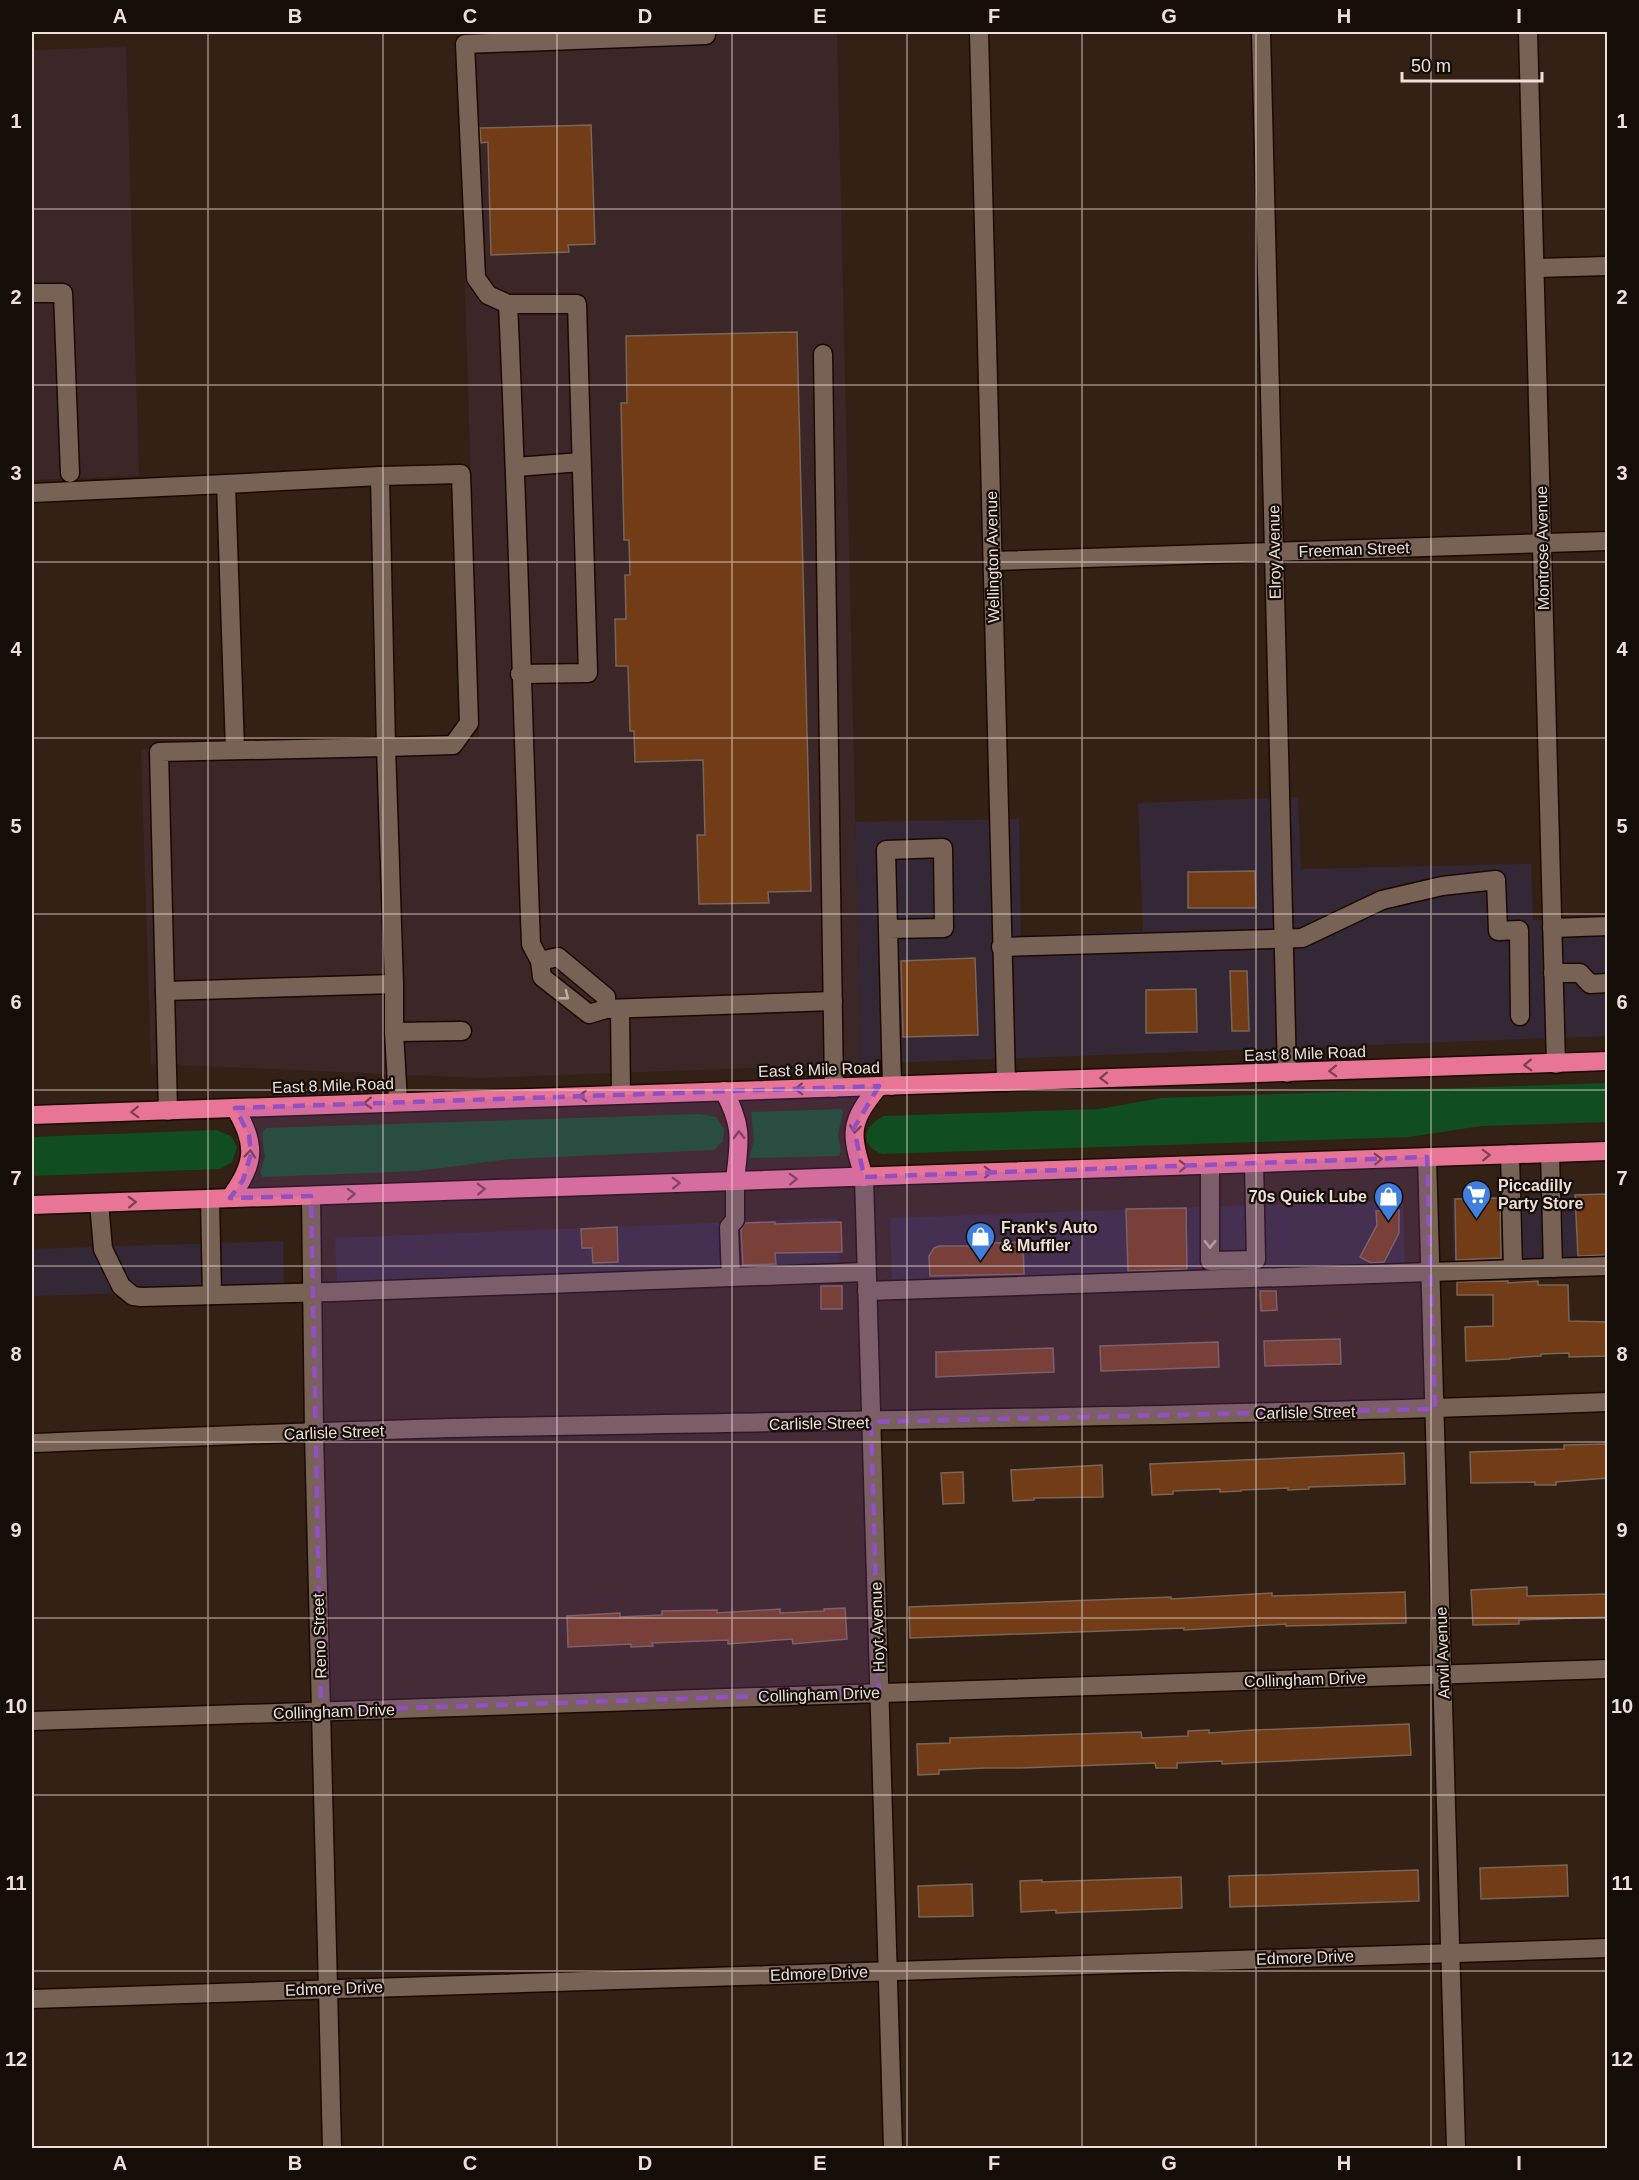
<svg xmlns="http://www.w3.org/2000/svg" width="1639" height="2180" font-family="Helvetica,sans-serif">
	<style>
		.commercial { fill: #342836 }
		.industrial { fill: #3b2727 }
		.green { fill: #104e21 }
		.building { fill: #723c17; stroke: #796457; stroke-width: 1.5 }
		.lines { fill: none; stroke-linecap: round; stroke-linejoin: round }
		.minor-casing { stroke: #1a0a02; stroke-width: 21 }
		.highway-casing { stroke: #1a0a02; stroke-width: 21 }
		.minor { stroke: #776255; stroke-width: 18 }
		.highway { stroke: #e87596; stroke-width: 18 }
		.oneway { stroke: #beaea4 }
		.oneway2 { stroke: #7e414f }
		.marked { fill: #9250c4; fill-opacity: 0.2; stroke: #9250c4; stroke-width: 4.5; stroke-dasharray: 12 8; stroke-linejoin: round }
		.grid { fill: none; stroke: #ede0d9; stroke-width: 1.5; stroke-opacity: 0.55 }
		.labels { text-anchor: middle; stroke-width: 4.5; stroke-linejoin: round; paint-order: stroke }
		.street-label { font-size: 16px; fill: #ede0d9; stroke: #150d08 }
		.poi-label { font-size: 16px; font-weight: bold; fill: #ede0d9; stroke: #150d08; text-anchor: start }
		.neatline { fill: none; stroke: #ede0d9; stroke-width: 2 }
		.grid-label { font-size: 20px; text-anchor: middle; font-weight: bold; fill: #ede0d9 }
	</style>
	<rect width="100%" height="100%" fill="#332116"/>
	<g class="commercial">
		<polygon points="1298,797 1301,869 1531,864 1533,920 1607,918 1607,1036 861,1064 855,822 1019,819 1021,936 1143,931 1138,803"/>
		<polygon points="1607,1193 1607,1261 1454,1266 1452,1198"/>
		<polygon points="1403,1200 1405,1266 892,1283 890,1218"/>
		<polygon points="838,1218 840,1267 337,1285 335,1238"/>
		<polygon points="283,1241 284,1289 32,1296 32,1249"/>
	</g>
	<g class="industrial">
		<polygon points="582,32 837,32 861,1064 481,1078 151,1064 141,749 479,738 457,37"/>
		<polygon points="126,47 139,476 32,480 32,50"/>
	</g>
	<g class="green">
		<path d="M 1607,1083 L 1607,1122 L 1481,1126 L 1409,1137 L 882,1154 C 859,1145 863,1126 884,1116 L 1099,1109 L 1161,1098 Z"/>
		<polygon points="841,1109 843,1112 838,1134 841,1152 839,1156 749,1158 754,1141 751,1112"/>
		<polygon points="700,1114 716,1117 724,1129 723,1141 714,1150 510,1159 418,1171 263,1177 260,1173 265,1157 262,1133 266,1128"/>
		<polygon points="216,1130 231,1136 237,1147 232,1162 220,1169 32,1176 32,1137"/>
	</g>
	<g class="building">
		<polygon points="591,125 595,244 568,245 569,252 491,255 488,142 481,143 480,128"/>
		<polygon points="797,332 811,891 768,892 769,903 699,904 697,835 705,835 703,760 635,762 634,731 630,731 628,666 616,666 615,619 626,619 625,575 630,575 629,540 624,540 621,403 627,403 626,336"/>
		<polygon points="1255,871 1256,908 1188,908 1188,872"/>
		<polygon points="975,958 978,1035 903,1037 901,961"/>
		<polygon points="1230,971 1247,971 1249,1031 1232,1031"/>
		<polygon points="1196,989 1197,1032 1146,1033 1146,990"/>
		<polygon points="1608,1194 1608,1255 1578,1256 1575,1195"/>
		<polygon points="1500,1198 1501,1258 1456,1260 1455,1199"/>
		<polygon points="1186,1208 1187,1269 1128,1271 1126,1209"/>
		<polygon points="1399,1210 1399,1233 1384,1262 1371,1263 1360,1257 1377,1225 1376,1211"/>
		<polygon points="775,1222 775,1224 841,1222 842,1252 775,1253 776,1264 743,1265 741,1230 745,1223"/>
		<polygon points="617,1227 618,1262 593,1263 592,1248 582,1248 581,1229"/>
		<polygon points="1023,1242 1024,1274 930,1276 929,1256 934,1248 939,1246 991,1246 993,1243"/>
		<polygon points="1508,1281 1508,1283 1538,1281 1538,1285 1568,1285 1569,1321 1608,1322 1608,1356 1569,1357 1569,1353 1541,1354 1541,1356 1510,1358 1510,1359 1466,1361 1465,1327 1493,1326 1493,1295 1457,1295 1457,1282"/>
		<rect x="821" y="1286" width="21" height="23"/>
		<polygon points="1260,1291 1276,1291 1277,1310 1261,1311"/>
		<polygon points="1340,1339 1341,1364 1265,1366 1264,1341"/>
		<polygon points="1218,1342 1219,1367 1101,1371 1100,1346"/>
		<polygon points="1053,1348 1054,1372 936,1377 936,1352"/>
		<polygon points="1607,1444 1608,1478 1556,1482 1556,1485 1535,1485 1535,1482 1471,1483 1470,1452 1564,1449 1564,1445"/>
		<polygon points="1404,1453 1405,1484 1309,1487 1309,1489 1288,1490 1288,1488 1241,1490 1241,1491 1220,1492 1220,1489 1173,1491 1173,1494 1152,1495 1150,1464"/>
		<polygon points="1102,1465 1103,1497 1034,1498 1034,1500 1013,1501 1011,1470"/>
		<polygon points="963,1472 964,1503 943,1504 941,1473"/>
		<polygon points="1527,1587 1527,1596 1608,1594 1608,1617 1519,1620 1519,1624 1473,1625 1471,1590"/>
		<polygon points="1405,1592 1406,1623 1286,1626 1286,1624 1184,1630 1184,1628 910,1638 909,1607 1171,1597 1171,1599 1272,1593 1272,1596"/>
		<polygon points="845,1608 847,1639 793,1644 792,1639 728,1644 728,1640 652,1643 653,1646 631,1647 631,1644 568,1647 567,1616 620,1613 620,1617 662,1615 662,1611 717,1610 717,1613 780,1609 780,1613 824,1611 824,1609"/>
		<polygon points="1409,1724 1411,1755 1222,1764 1222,1761 1177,1763 1177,1768 1156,1768 1155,1763 1020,1768 986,1768 939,1770 939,1774 918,1775 917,1744 950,1743 950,1738 1141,1732 1142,1738 1188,1736 1188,1731 1209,1730 1209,1733 1254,1730"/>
		<polygon points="1567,1865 1568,1896 1481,1899 1480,1868"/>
		<polygon points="1418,1870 1419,1901 1230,1907 1229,1876"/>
		<polygon points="1181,1877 1182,1908 1056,1913 1056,1910 1021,1912 1020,1881 1042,1880 1042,1882"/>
		<polygon points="972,1884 973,1916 919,1917 918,1886"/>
	</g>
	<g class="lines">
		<defs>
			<g id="minor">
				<polyline points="979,32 1006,1082"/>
				<polyline points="1261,32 1287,1073"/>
				<polyline points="1528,32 1556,1064"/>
				<polyline points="1536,268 1608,266"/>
				<polyline points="32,293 63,293 70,473"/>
				<path d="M 508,304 C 518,517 523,731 531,944 L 540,961 L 542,977 L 589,1014 L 606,1009 L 833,1001"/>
				<polyline points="823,354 834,1088"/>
				<polyline points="516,467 581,462"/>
				<polygon points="461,474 469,723 453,745 386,747 380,476"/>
				<polyline points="32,493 226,484"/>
				<polyline points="993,561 1608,541"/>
				<polyline points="520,674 588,673 577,304 508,304 488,295 476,278 465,44 706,35"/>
				<polyline points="235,750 226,484 380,476"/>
				<polyline points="1552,928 1608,926"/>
				<polyline points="889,929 944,928 943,848 886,850 892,1086"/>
				<polyline points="1001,947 1302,938 1382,900 1442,886 1496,880 1498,931 1519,930 1520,1016"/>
				<polyline points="540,961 558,957 606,997 606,1009"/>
				<polyline points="1553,973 1580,973 1590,984 1608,983"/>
				<polyline points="165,991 394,984"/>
				<polyline points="620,1010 621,1095"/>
				<polyline points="394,1032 462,1031"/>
				<polyline points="168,1111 159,752 386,747 394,984 394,1032 398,1102"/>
				<polyline points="1550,1153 1553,1268"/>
				<polyline points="1510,1154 1513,1269"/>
				<polyline points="1427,1157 1456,2148"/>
				<polyline points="1210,1165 1210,1261 1256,1260 1254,1163"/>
				<polyline points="864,1177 893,2148"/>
				<polyline points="311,1196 314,1433 332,2148"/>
				<polyline points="210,1199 212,1295"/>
				<polyline points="99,1203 103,1249 121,1286 133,1296 141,1297 332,1292 866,1272"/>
				<polyline points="731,1277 729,1227 735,1220 735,1181"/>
				<polyline points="867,1291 1608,1266"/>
				<path d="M 32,1443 C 187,1437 343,1430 499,1427 C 868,1420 1238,1416 1608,1402"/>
				<polyline points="32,1721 1608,1669"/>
				<polyline points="32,1999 1608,1948"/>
			</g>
			<g id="highway">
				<path d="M 724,1091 C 744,1129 739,1141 735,1181"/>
				<polyline points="32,1115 1608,1061"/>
				<path d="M 864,1177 C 850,1132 849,1123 879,1086"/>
				<path d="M 230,1198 C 255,1164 257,1145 235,1108"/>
				<polyline points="32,1205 1608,1151"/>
			</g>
		</defs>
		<use href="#minor" class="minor-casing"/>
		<use href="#highway" class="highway-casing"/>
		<use href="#minor" class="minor"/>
		<use href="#highway" class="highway"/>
	</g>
	<defs><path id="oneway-chevron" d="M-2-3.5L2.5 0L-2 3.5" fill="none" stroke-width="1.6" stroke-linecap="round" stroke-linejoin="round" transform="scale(1.5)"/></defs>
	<g class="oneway">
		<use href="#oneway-chevron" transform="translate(565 996) rotate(38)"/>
		<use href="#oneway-chevron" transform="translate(1210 1244) rotate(90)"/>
	</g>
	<g class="oneway2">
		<use href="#oneway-chevron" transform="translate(1528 1065) rotate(178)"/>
		<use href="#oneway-chevron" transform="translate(1333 1071) rotate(178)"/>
		<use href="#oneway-chevron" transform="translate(1104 1078) rotate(178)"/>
		<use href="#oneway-chevron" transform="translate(799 1089) rotate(178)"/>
		<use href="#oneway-chevron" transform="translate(583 1096) rotate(178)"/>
		<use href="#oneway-chevron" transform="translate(368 1103) rotate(178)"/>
		<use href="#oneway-chevron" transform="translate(135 1112) rotate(178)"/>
		<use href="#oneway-chevron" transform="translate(855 1129) rotate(97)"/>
		<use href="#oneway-chevron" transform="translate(739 1135) rotate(-91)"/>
		<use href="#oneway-chevron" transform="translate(250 1154) rotate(-85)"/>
		<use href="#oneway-chevron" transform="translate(1486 1155) rotate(-2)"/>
		<use href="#oneway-chevron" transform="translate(1378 1159) rotate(-2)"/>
		<use href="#oneway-chevron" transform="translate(1183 1166) rotate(-2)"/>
		<use href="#oneway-chevron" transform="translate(988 1172) rotate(-2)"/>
		<use href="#oneway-chevron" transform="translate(793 1179) rotate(-2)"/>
		<use href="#oneway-chevron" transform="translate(676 1183) rotate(-2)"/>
		<use href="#oneway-chevron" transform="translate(481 1189) rotate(-2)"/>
		<use href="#oneway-chevron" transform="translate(351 1194) rotate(-2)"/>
		<use href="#oneway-chevron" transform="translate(132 1202) rotate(-2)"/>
	</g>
	<path class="marked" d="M 879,1086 L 854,1128 L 864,1177 L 1427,1157 L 1435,1409 L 871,1422 L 879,1692 L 321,1711 L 311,1196 L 230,1198 L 243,1180 L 251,1154 L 249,1135 L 235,1108 Z"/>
	<path class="grid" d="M 208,32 L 208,2148M 383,32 L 383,2148M 557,32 L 557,2148M 732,32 L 732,2148M 907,32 L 907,2148M 1082,32 L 1082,2148M 1256,32 L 1256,2148M 1431,32 L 1431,2148M 32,209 L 1608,209M 32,385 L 1608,385M 32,562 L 1608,562M 32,738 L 1608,738M 32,914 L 1608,914M 32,1090 L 1608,1090M 32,1266 L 1608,1266M 32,1442 L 1608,1442M 32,1618 L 1608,1618M 32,1795 L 1608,1795M 32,1971 L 1608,1971"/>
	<defs>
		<symbol id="supermarket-pin" viewBox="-11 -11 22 30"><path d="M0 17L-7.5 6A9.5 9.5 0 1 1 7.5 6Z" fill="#3f7fe0" stroke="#150d08"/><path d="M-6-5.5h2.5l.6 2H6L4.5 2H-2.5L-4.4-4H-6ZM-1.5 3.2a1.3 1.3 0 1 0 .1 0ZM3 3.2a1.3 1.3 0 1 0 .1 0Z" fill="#fff"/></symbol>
		<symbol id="shop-pin" viewBox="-11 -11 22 30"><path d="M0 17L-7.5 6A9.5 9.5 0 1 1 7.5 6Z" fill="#3f7fe0" stroke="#150d08"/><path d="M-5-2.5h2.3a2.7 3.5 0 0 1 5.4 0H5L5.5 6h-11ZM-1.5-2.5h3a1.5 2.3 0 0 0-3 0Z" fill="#fff"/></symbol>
	</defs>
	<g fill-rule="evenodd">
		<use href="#supermarket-pin" x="1460" y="1178" width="33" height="45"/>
		<use href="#shop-pin" x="1372" y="1180" width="33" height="45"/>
		<use href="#shop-pin" x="964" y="1220" width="33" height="45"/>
	</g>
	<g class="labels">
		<g class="street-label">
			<text transform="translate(1542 548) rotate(-91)" y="6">Montrose Avenue</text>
			<text transform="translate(1354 549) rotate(-2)" y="6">Freeman Street</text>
			<text transform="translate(1274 552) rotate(-91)" y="6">Elroy Avenue</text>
			<text transform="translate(992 557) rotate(-91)" y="6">Wellington Avenue</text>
			<text transform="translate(1305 1053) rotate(-2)" y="6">East 8 Mile Road</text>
			<text transform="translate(819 1069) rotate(-2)" y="6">East 8 Mile Road</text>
			<text transform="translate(333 1085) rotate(-2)" y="6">East 8 Mile Road</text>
			<text transform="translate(1305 1412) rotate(-1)" y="6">Carlisle Street</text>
			<text transform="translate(819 1423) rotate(-1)" y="6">Carlisle Street</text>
			<text transform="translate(334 1432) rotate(-2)" y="6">Carlisle Street</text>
			<text transform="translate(877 1627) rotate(-92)" y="6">Hoyt Avenue</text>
			<text transform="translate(319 1636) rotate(-92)" y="6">Reno Street</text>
			<text transform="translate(1442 1653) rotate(-92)" y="6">Anvil Avenue</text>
			<text transform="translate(1305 1679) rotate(-2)" y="6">Collingham Drive</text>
			<text transform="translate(819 1694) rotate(-2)" y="6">Collingham Drive</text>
			<text transform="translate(334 1711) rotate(-2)" y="6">Collingham Drive</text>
			<text transform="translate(1305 1957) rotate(-2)" y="6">Edmore Drive</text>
			<text transform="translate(819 1973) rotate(-2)" y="6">Edmore Drive</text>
			<text transform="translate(334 1988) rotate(-2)" y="6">Edmore Drive</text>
		</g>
		<g class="poi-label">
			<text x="1498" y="1191">Piccadilly<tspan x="1498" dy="18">Party Store</tspan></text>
			<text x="1367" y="1202" text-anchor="end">70s Quick Lube</text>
			<text x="1001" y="1233">Frank's Auto<tspan x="1001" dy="18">&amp; Muffler</tspan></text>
		</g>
	</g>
	<rect width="1639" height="2180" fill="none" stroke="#150d08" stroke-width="66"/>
	<path d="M1402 72v9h140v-9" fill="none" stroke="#ede0d9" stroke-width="3"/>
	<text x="1411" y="72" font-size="18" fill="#ede0d9" stroke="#150d08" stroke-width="4.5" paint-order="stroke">50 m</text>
	<rect x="33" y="33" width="1573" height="2114" class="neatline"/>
	<g class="grid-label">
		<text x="120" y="23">A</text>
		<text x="295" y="23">B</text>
		<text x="470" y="23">C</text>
		<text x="645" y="23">D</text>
		<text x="820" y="23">E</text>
		<text x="994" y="23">F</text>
		<text x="1169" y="23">G</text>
		<text x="1344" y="23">H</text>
		<text x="1519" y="23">I</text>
		<text x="16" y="128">1</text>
		<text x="1622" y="128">1</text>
		<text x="16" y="304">2</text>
		<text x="1622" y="304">2</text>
		<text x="16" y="480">3</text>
		<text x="1622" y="480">3</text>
		<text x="16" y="656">4</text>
		<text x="1622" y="656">4</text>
		<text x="16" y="833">5</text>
		<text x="1622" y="833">5</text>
		<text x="16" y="1009">6</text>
		<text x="1622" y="1009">6</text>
		<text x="16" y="1185">7</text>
		<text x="1622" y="1185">7</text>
		<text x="16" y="1361">8</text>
		<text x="1622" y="1361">8</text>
		<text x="16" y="1537">9</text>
		<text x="1622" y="1537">9</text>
		<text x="16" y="1713">10</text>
		<text x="1622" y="1713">10</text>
		<text x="16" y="1890">11</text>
		<text x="1622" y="1890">11</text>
		<text x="16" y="2066">12</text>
		<text x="1622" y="2066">12</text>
		<text x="120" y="2170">A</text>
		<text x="295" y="2170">B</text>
		<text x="470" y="2170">C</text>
		<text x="645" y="2170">D</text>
		<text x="820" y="2170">E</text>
		<text x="994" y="2170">F</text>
		<text x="1169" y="2170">G</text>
		<text x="1344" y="2170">H</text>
		<text x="1519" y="2170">I</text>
	</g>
</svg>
